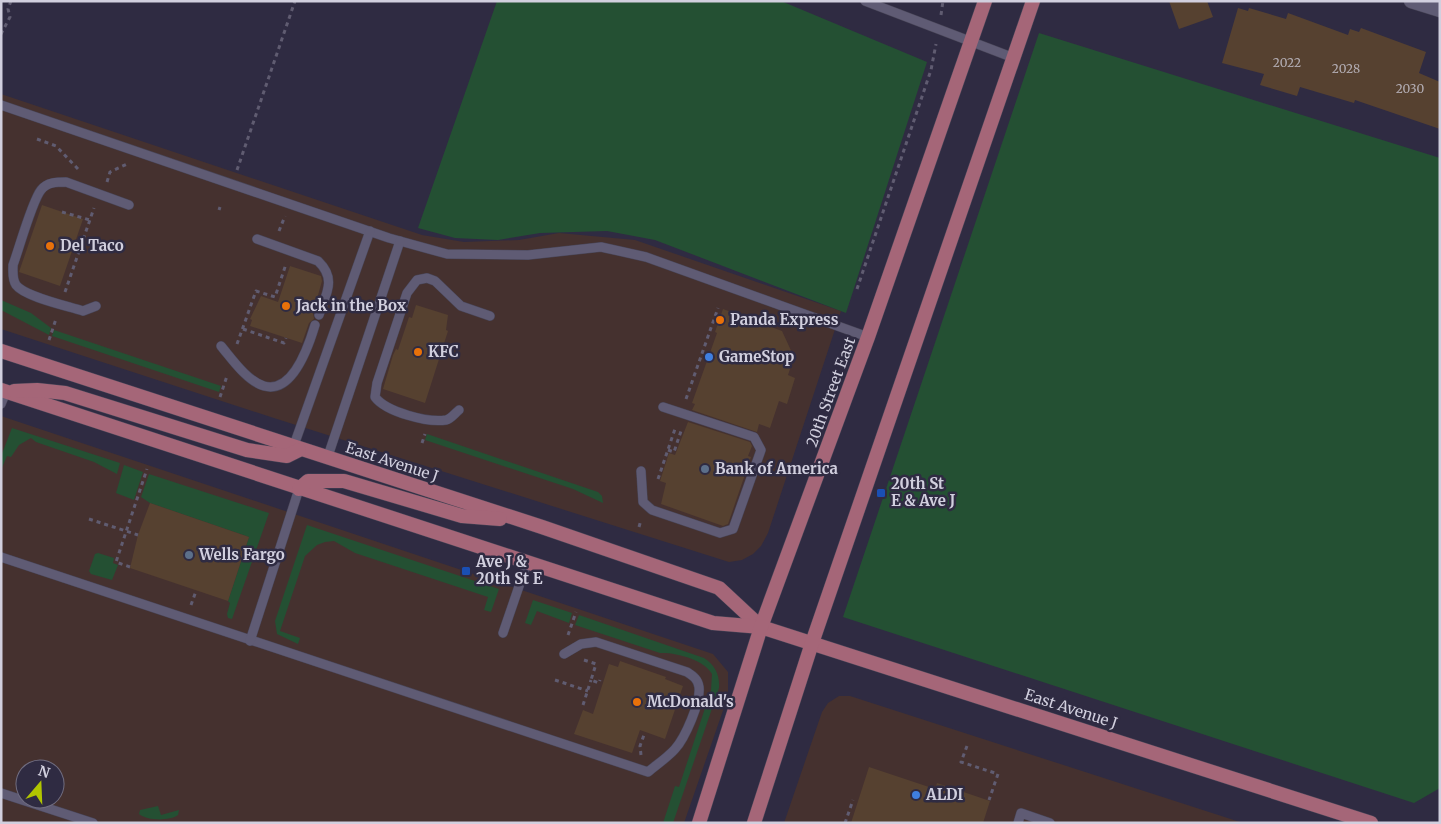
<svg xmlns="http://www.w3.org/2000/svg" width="1441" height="824" font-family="Merriweather,serif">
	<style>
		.commercial { fill: #45312f; fill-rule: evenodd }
		.green { fill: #245033 }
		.building { fill: #564130 }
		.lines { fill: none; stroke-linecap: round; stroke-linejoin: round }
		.service-casing { stroke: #484557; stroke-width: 10 }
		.minor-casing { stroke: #484557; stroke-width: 15 }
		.primary-casing { stroke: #484557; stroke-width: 15 }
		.path { stroke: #605c71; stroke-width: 3; stroke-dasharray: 4 4; stroke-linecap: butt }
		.service { stroke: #5f5b74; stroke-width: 9 }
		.minor { stroke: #5f5b74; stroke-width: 14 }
		.primary { stroke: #a56678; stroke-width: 14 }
		.food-dot { fill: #e8710a; stroke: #2f2b42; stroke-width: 2 }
		.shop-dot { fill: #3f7fe0; stroke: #2f2b42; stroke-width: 2 }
		.service-dot { fill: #5c6f8a; stroke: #2f2b42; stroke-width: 2 }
		.transit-dot { fill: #1a4fb4; stroke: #2f2b42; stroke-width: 2 }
		.labels { text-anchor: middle; stroke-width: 5; stroke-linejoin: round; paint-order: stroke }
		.number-label { font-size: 12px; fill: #b2acb2 }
		.poi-label { font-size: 15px; font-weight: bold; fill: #d1cfde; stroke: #2f2b42; text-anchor: start }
		.street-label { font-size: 15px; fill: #d1cfde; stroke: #2f2b42 }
	</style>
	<rect width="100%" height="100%" fill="#2f2b42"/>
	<g class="commercial">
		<polygon points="1,94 422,235 464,242 519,240 559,233 635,240 841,311 768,533 761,546 753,554 742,560 729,562 277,419 1,329"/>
		<path d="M 1,416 L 713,654 L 728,672 L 728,696 L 684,823 L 1,823 ZM 25,769 L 55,769 L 55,799 L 25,799 Z"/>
		<polygon points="839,696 850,696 1243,823 784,823 822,712 828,703"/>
	</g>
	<g class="green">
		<polygon points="497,1 781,1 927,62 846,313 655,240 607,231 540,233 498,240 455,238 418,228"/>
		<polygon points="1039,33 1440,158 1440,788 1414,803 843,617"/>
		<polygon points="1,300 31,313 51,328 49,335 1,310"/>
		<polygon points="54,330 221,386 219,392 52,336"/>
		<polygon points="12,428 120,463 117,474 94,462 36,442 31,438 19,445 11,457 7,456 1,470 1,456"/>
		<polygon points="427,434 598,492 602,496 603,503 573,489 425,440"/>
		<polygon points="124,465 143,472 134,500 116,493"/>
		<polygon points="149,474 269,513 232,619 228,618 227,614 230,603 228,601 249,537 150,503 141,497"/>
		<polygon points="307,525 499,589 491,612 484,610 488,597 355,553 334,541 325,542 317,545 305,556 280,631 300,638 298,644 277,634 275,621"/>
		<polygon points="98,553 114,558 113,563 118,565 112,580 91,574 89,571 95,554"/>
		<polygon points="533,600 572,613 569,623 537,611 531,625 525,623"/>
		<path d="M 579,615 L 704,658 C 715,665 720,675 719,688 L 673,823 L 663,823 L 675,786 L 679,787 L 711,690 L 712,674 C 705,660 675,652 660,653 L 575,625 Z"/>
		<path d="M 158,806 L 161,815 L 179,810 L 178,815 C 170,821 147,821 139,814 L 140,810 Z"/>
	</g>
	<g class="building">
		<polygon points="1169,1 1207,1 1213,17 1179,29"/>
		<polygon points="1238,8 1248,11 1249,8 1286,19 1288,13 1348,35 1350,29 1359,32 1361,28 1426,52 1419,73 1440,82 1440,129 1355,100 1354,103 1300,87 1297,96 1260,85 1264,74 1222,63"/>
		<polygon points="42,205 83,219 60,286 19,272"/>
		<polygon points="290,266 321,276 322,281 313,313 314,319 309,323 302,343 250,326 252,320 250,319 261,296 278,302"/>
		<polygon points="416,305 448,315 446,330 448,331 425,403 383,389 393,355 396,349 398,350 409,317 412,318"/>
		<polygon points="723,309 782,331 794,357 788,375 795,378 787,404 779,401 770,428 759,424 757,432 692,410 695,404 692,403 717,333 715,332"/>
		<polygon points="688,422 750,442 752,446 748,456 751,457 728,524 723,526 661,504 666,483 660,481 669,453 675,455"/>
		<polygon points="150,503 249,537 228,601 130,568 138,535"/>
		<polygon points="620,661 666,677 665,679 683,686 665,739 640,730 632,753 574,734 583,710 593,714 609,664 618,667"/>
		<polygon points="869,767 935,789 937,783 990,801 983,823 851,823"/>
	</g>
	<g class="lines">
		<defs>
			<g id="service">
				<polyline points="865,1 1014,58"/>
				<polyline points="1,105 389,238 447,254 528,255 601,247 646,257 868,337"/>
				<path d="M 257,239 L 318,261 C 337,279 326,294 319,315"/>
				<path d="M 96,306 L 83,311 C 68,306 25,297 16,285 C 12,279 13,272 13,265 C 19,249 32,201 41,190 C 47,182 57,182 66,182 L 129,205"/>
				<path d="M 221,346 C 232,359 247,381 264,386 C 293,394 309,345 315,325"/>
				<polyline points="1,404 6,392"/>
				<path d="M 459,410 C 455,413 451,419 446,420 C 428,423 386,412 375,397 L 377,383 L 407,293 L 417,280 L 427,278 L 435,281 L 461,306 L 490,316"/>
				<polyline points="293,448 370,231"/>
				<polyline points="327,459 400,241"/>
				<polyline points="641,471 643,502 652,510 720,533 733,529 761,450 754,437 663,407"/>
				<path d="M 1,557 L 648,772 C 656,765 667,758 675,749 C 685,738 701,702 699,687 C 698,679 693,676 687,672 L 596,642 L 581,644 L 564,654"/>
				<polyline points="503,633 527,563"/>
				<polyline points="250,641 299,489"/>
				<polyline points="1,793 93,823"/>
				<polyline points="1018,823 1021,813 1050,823"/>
			</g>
			<polyline id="minor" points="1411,1 1440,10"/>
			<g id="primary">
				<polyline points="1,351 542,527 719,588 761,627"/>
				<polyline points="1,390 713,623 761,627 1371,823"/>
				<polyline points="14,391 37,390 65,393 247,450 287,456 299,450"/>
				<polyline points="299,489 308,481 344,481 462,516 500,519"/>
				<polyline points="699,823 761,627 868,337 985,1"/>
				<polyline points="754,823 812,643 1033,1"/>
			</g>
		</defs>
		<use href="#service" class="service-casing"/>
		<use href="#minor" class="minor-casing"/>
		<use href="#primary" class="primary-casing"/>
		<g class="path">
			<polyline points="941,15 943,1"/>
			<polyline points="1,34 10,17 8,9 11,1"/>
			<polyline points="37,139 56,146 78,169"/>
			<polyline points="237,170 295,1"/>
			<polyline points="107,182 110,172 127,164"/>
			<polyline points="219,210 220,207"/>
			<polyline points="62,212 90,220"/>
			<polyline points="279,231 285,216"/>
			<polyline points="857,289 931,70 936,44"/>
			<polyline points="65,292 94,208"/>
			<polyline points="243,329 284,343 286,338"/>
			<polyline points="49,340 56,319"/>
			<polyline points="237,344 256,291 275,297 286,264"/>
			<polyline points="220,397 227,376"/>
			<polyline points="686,399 718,308"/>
			<polyline points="422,443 425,434"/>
			<polyline points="668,450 674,452 682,428"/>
			<polyline points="658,479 676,426"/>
			<polyline points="89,519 138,535"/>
			<polyline points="639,527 641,520"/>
			<polyline points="130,567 116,562 147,469"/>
			<polyline points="191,605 196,591"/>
			<polyline points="568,635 576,612"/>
			<polyline points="584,660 596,664 591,680 599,683 600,680"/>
			<polyline points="555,680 588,691"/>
			<polyline points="583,705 591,680"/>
			<polyline points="967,746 961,762 998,774 989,800"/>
			<polyline points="641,755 640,746 645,732"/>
			<polyline points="845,823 853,800"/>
		</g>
		<use href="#service" class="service"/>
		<use href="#minor" class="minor"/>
		<use href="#primary" class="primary"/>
	</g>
	<g class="food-dot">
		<circle cx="50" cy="246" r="5"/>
		<circle cx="286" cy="306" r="5"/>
		<circle cx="720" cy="320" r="5"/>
		<circle cx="418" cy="352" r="5"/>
		<circle cx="637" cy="702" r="5"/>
	</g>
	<g class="shop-dot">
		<circle cx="709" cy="357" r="5"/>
		<circle cx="916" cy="795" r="5"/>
	</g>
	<g class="service-dot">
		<circle cx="705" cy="469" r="5"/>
		<circle cx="189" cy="555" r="5"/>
	</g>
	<g class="transit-dot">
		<rect x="876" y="488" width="10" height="10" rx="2.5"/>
		<rect x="461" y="566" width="10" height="10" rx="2.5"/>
	</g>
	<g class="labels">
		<g class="number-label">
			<text x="1287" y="67">2022</text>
			<text x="1346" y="73">2028</text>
			<text x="1410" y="93">2030</text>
		</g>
		<g class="poi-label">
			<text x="60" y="251">Del Taco</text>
			<text x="296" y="311">Jack in the Box</text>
			<text x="730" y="325">Panda Express</text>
			<text x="428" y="357">KFC</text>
			<text x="719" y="362">GameStop</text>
			<text x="715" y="474">Bank of America</text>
			<text x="891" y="489">20th St<tspan x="891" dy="17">E &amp; Ave J</tspan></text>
			<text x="199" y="560">Wells Fargo</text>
			<text x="476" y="567">Ave J &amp;<tspan x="476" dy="17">20th St E</tspan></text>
			<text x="647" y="707">McDonald's</text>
			<text x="926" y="800">ALDI</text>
		</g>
		<g class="street-label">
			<text transform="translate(831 392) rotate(-70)" y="5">20th Street East</text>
			<text transform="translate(392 462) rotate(18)" y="5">East Avenue J</text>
			<text transform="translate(1071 709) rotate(18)" y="5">East Avenue J</text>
		</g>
	</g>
	<rect width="1441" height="824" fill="none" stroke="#d1cfde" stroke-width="5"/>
	<g transform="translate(40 784) rotate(19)"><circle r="24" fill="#2f2b42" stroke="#706d80"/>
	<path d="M0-4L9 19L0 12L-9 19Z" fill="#b1c500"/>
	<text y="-8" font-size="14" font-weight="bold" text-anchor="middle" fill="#d1cfde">N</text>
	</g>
</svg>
